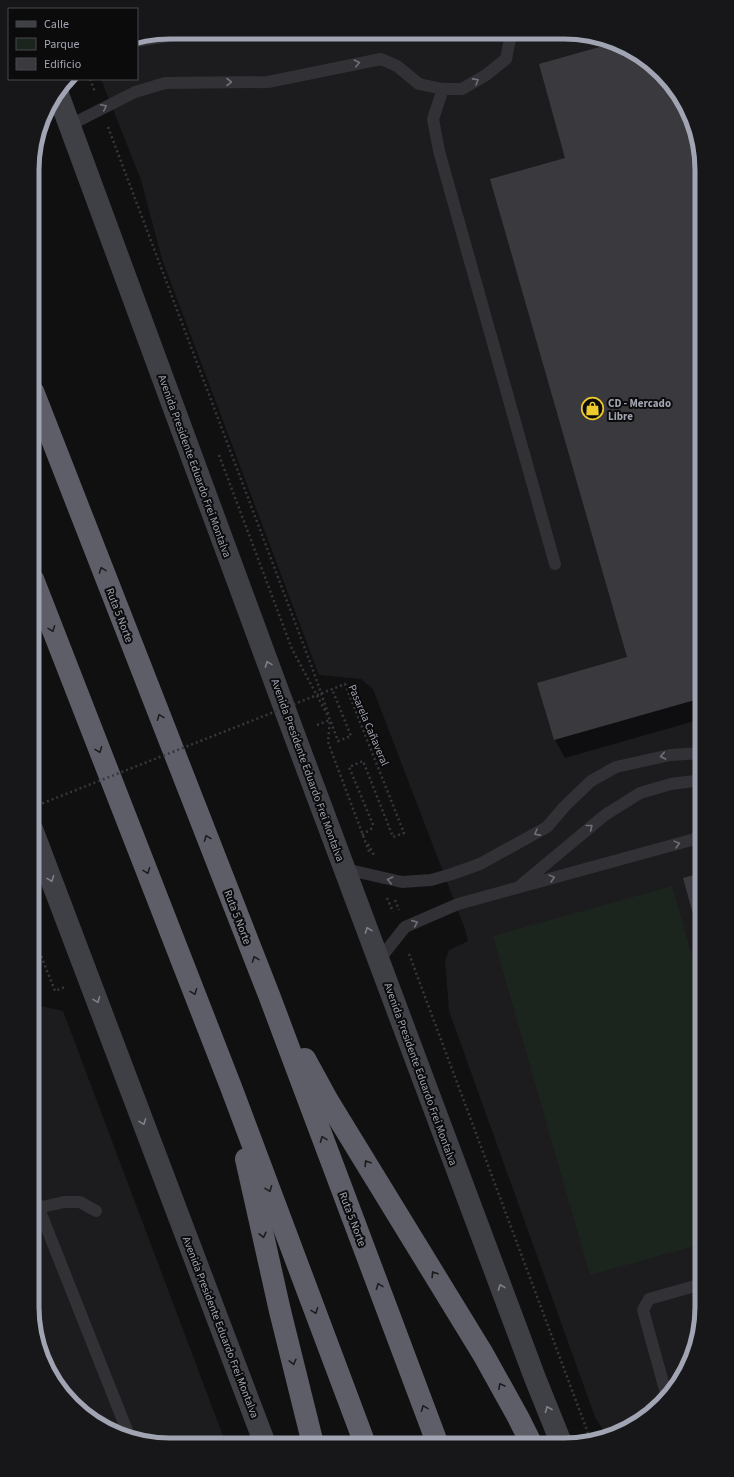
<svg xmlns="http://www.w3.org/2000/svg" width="734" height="1477" font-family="'Source Sans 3',sans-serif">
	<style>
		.built { fill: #1c1c1e }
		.green { fill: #1c241e }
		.shadow { fill: #0007 }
		.building { fill: #3a3a3e }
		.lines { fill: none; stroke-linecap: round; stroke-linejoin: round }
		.path { stroke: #37383d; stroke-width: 2.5; stroke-dasharray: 2 3; stroke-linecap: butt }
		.service { stroke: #313136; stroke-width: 12 }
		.secondary { stroke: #3f4046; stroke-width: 22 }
		.motorway { stroke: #5d5e67; stroke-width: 22 }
		.path-bridge { stroke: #37383d; stroke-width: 2.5; stroke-dasharray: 2 3; stroke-linecap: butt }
		.oneway { stroke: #6f707a }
		.oneway2 { stroke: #1b1c1e }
		.oneway3 { stroke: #7f818c }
		.labels { text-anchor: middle; stroke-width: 4; stroke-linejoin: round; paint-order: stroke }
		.poi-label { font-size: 11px; font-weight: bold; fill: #a1a4b2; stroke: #0b0b0c; text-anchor: start }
		.street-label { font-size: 11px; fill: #a1a4b2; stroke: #0b0b0c }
		.rim { fill: none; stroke: #a1a4b2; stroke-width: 5 }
	</style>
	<rect width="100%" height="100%" fill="#101011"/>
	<g class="built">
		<polygon points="170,32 591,35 655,66 702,170 702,1316 692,1359 673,1391 641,1422 608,1438 595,1417 449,1011 445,961 449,950 468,941 465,929 373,689 361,679 319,675 162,259 141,180 101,79 137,79 137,39"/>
		<polygon points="32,1004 63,1011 226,1444 152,1444 117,1434 79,1411 39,1351 32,1307"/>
	</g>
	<polygon class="green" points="672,886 702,991 702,1244 590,1275 493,936"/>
	<polygon class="shadow" points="702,170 702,719 565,758 555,740 539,684 628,658"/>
	<g class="building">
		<polygon points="610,44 655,66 695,126 702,170 702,698 554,740 537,683 627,657 490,179 565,158 539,64"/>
		<polygon points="702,873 702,938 700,939 683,878"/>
	</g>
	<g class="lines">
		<g class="path">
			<polyline points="90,79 95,92"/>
			<polyline points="108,127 313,670 329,716"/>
			<polyline points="219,455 292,649 330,720 328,742 370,854"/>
			<polyline points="331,722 338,741 351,736 332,689"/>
			<polyline points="317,725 330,720"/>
			<polyline points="362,835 374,827"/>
			<polyline points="368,844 374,855"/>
			<polyline points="387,898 393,912"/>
			<polyline points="395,900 399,910"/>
			<polyline points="32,933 55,991 65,987"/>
			<polyline points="409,954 591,1441"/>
			<polyline points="32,982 37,980 32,968"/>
		</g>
		<g class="service">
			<polyline points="137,41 193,32"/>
			<polyline points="443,89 433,119 439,151 555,564"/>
			<polyline points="70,125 135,92 165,83 268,82 381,59 397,66 419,84 443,89 462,89 486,75 506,59 511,34"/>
			<polyline points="345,869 402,882 431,880 452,874 480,864 547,827 565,806 591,781 616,767 670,755 702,753"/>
			<polyline points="521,885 605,815 640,793 671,784 702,780"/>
			<polyline points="379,960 405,927 458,904 702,837"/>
			<polyline points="32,1191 130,1438"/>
			<polyline points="38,1208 64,1202 80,1202 96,1211"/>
			<polyline points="667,1397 643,1310 649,1299 702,1284"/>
		</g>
		<g class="secondary">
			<polyline points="58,94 294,734 535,1378 562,1445"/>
			<polyline points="32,829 265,1444"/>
		</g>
		<g class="motorway">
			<polyline points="33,391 269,995 438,1445"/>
			<polyline points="33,579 231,1087 365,1444"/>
			<polyline points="305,1059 328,1101 483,1354 518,1417 532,1445"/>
			<polyline points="246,1159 280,1311 313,1444"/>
		</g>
		<polyline class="path-bridge" points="33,807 345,684 404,833 393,837 363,761 349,767 374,827"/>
	</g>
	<defs><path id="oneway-chevron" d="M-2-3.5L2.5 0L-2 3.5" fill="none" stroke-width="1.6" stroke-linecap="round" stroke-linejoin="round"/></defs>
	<g class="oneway">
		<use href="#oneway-chevron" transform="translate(357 63) rotate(-13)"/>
		<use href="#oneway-chevron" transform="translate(476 81) rotate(-29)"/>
		<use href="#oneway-chevron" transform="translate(229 82)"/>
		<use href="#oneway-chevron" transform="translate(104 107) rotate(-26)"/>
		<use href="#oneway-chevron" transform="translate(663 756) rotate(169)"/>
		<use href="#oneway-chevron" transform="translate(590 827) rotate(-38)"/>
		<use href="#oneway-chevron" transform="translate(537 833) rotate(151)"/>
		<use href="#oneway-chevron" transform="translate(677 844) rotate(-15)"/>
		<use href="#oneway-chevron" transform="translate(552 878) rotate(-15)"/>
		<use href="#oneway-chevron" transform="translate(390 880) rotate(-168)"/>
		<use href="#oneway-chevron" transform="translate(415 923) rotate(-24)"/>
	</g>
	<g class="oneway2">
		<use href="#oneway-chevron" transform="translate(102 570) rotate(-111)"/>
		<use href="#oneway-chevron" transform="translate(52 629) rotate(69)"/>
		<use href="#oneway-chevron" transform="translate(160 717) rotate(-111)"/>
		<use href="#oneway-chevron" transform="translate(99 750) rotate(69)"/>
		<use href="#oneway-chevron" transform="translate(207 838) rotate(-111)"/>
		<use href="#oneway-chevron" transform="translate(147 871) rotate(69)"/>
		<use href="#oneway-chevron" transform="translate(255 959) rotate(-111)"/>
		<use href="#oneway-chevron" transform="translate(194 992) rotate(69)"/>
		<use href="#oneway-chevron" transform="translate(323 1139) rotate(-111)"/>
		<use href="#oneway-chevron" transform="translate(367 1163) rotate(-122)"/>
		<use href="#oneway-chevron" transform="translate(269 1189) rotate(69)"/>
		<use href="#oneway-chevron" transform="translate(263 1235) rotate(77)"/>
		<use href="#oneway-chevron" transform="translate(434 1274) rotate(-122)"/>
		<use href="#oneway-chevron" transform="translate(379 1286) rotate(-111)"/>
		<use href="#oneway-chevron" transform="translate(315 1311) rotate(69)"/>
		<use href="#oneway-chevron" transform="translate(293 1362) rotate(76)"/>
		<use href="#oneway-chevron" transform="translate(501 1386) rotate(-119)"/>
		<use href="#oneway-chevron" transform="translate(424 1408) rotate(-111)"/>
	</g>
	<g class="oneway3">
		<use href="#oneway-chevron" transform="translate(268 664) rotate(-110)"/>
		<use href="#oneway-chevron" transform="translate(51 879) rotate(69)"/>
		<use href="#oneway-chevron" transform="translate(368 930) rotate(-111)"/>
		<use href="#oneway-chevron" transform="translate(97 1000) rotate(69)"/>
		<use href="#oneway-chevron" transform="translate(143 1122) rotate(69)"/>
		<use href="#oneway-chevron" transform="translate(501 1287) rotate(-110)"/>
		<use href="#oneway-chevron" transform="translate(548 1409) rotate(-112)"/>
	</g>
	<defs>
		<symbol id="shop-ring" viewBox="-11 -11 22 22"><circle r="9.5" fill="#0b0b0c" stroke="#eecb2c" stroke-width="1.5"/><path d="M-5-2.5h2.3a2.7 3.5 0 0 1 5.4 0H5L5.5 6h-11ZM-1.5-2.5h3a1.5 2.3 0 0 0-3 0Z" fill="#eecb2c"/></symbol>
	</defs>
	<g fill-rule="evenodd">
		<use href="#shop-ring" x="580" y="396" width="25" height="25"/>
	</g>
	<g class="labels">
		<g class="poi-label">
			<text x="608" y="407">CD - Mercado<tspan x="608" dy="13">Libre</tspan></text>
		</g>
		<g class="street-label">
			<text transform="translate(195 466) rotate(70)" y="4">Avenida Presidente Eduardo Frei Montalva</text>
			<text transform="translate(120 615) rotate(69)" y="4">Ruta 5 Norte</text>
			<text transform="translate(369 725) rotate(67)" y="4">Pasarela Cañaveral</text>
			<text transform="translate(308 770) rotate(70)" y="4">Avenida Presidente Eduardo Frei Montalva</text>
			<text transform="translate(238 917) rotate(69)" y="4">Ruta 5 Norte</text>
			<text transform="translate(421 1074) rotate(70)" y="4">Avenida Presidente Eduardo Frei Montalva</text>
			<text transform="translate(353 1219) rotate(69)" y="4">Ruta 5 Norte</text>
			<text transform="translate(221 1327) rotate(69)" y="4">Avenida Presidente Eduardo Frei Montalva</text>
		</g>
	</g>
	<path d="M0 0H734V1477H0ZM170 39H564A131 131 0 0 1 695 170V1307A131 131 0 0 1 564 1438H170A131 131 0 0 1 39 1307V170A131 131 0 0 1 170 39Z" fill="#171719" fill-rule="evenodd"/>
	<path class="rim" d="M170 39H564A131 131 0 0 1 695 170V1307A131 131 0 0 1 564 1438H170A131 131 0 0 1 39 1307V170A131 131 0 0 1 170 39Z"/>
	<rect x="8" y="8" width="130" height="72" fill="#0b0b0c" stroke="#47484e"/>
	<rect x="16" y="21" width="20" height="6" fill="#3f4046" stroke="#47484e"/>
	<text x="44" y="28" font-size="12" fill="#a1a4b2">Calle</text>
	<rect x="16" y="38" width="20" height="12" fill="#1c241e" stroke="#47484e"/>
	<text x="44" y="48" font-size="12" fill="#a1a4b2">Parque</text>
	<rect x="16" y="58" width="20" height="12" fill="#3a3a3e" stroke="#47484e"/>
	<text x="44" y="68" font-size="12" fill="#a1a4b2">Edificio</text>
</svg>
